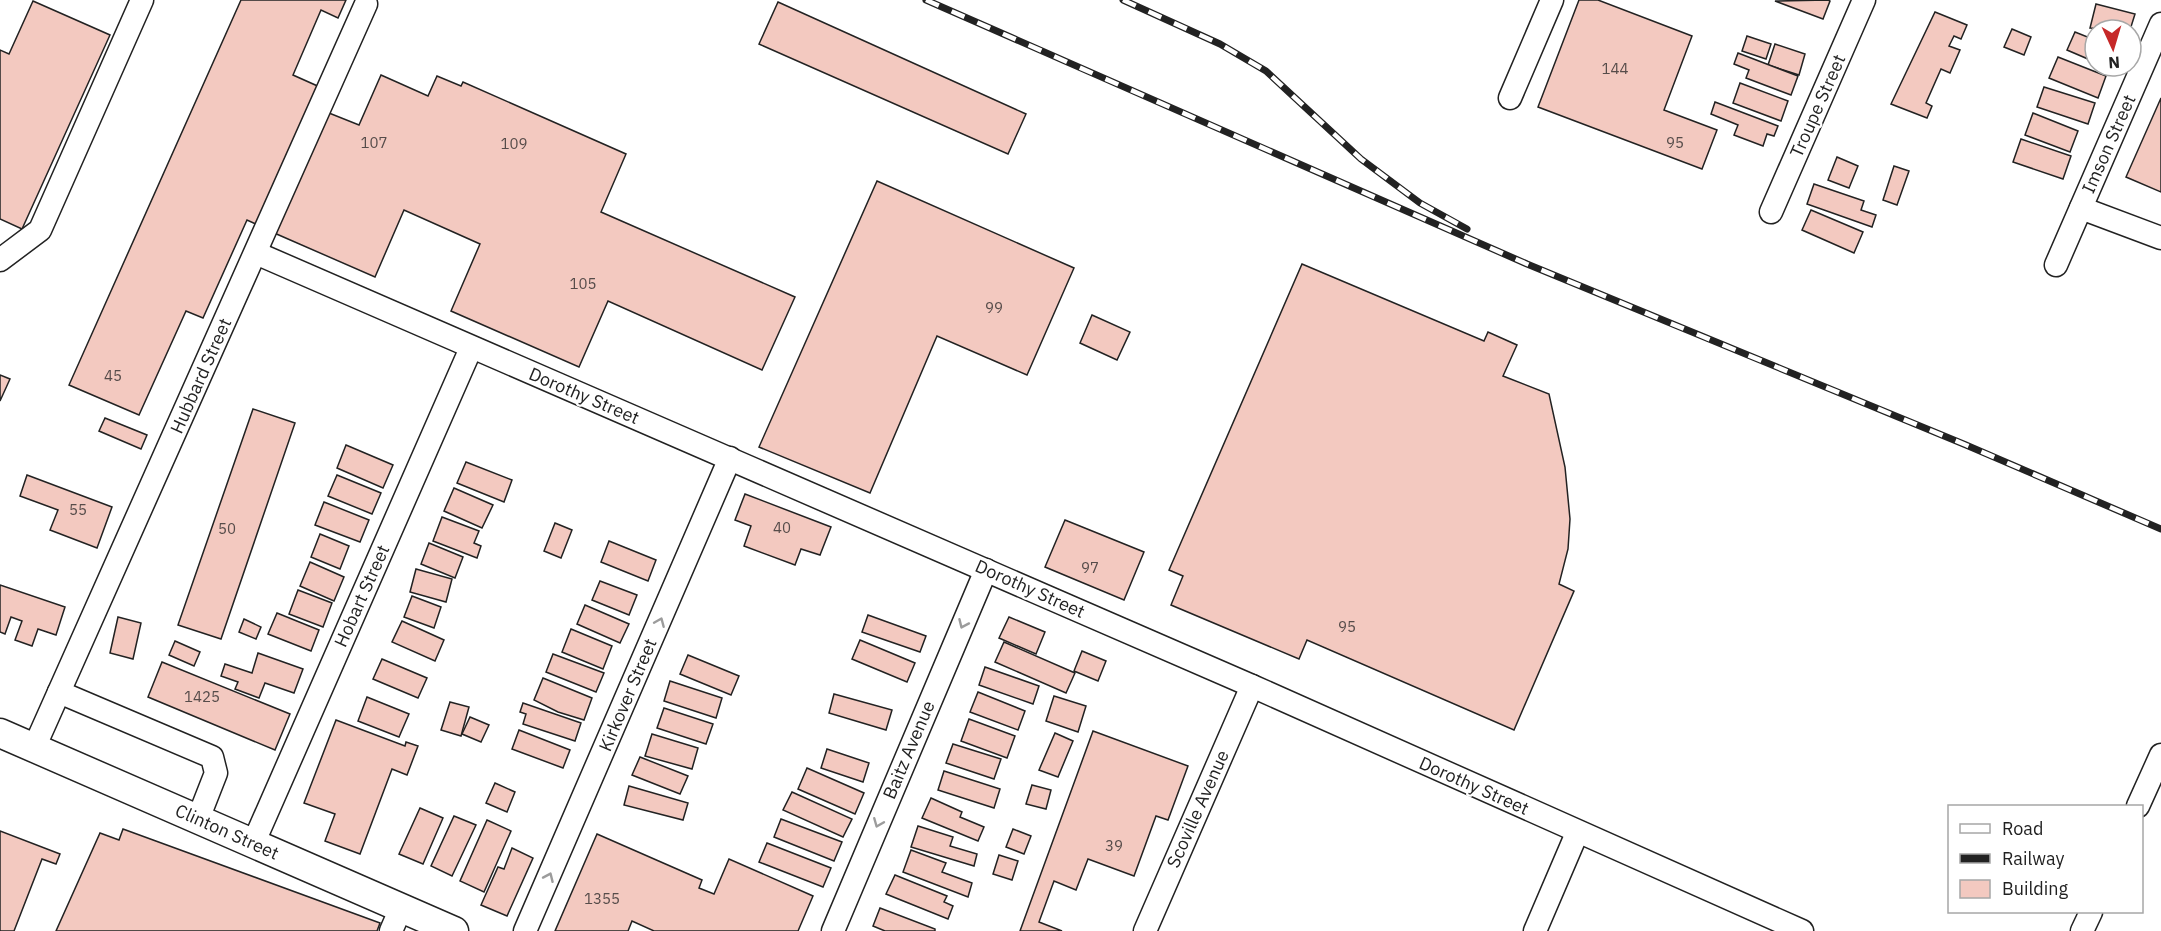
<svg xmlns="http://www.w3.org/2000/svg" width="2161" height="931" font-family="'IBM Plex Sans',sans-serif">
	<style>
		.building { fill: #f3c9c0; stroke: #222; stroke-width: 1.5 }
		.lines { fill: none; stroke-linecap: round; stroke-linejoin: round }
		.minor-casing { stroke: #222; stroke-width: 25 }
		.major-casing { stroke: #222; stroke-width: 31 }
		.minor { stroke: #fff; stroke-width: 22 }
		.major { stroke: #fff; stroke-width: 28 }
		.rail-casing { stroke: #222; stroke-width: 7 }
		.rail { stroke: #fff; stroke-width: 4.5; stroke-dasharray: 14; stroke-linecap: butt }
		.oneway { stroke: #9c9c9c }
		.labels { text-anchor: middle; stroke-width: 4.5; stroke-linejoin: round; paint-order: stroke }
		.number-label { font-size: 15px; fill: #564c4a }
		.street-label { font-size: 18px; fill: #222; stroke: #fff }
	</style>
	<rect width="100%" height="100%" fill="#fff"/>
	<g class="building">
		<polygon points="241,0 346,0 338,18 321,10 293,75 322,88 260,226 247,220 203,318 186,311 139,415 69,385"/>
		<polygon points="1579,0 1598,0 1692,36 1664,110 1717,130 1702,169 1538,107"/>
		<polygon points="1828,0 1830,1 1823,19 1775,1"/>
		<polygon points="33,1 110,35 22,229 0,219 0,50 9,54"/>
		<polygon points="778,2 1026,114 1008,154 759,44"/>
		<polygon points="2096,4 2135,14 2130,30 2090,28"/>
		<polygon points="1935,12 1967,25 1961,39 1954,36 1949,46 1960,50 1950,73 1941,69 1926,103 1932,106 1927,118 1891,104"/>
		<polygon points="2012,29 2031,37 2024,55 2004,47"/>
		<polygon points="2075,32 2095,40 2095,62 2067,50"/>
		<polygon points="1747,36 1771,44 1766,59 1742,51"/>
		<polygon points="1775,44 1805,54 1799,75 1768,65"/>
		<polygon points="1738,53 1798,76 1791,95 1746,78 1749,70 1734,64"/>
		<polygon points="2058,57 2106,76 2098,98 2049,78"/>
		<polygon points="381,75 428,96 437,76 461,86 463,82 626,154 601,212 795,297 762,370 608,301 579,367 451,311 480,244 404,210 375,277 272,232 324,111 359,125"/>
		<polygon points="1740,83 1788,101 1781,121 1733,103"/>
		<polygon points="2044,87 2095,103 2088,124 2037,107"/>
		<polygon points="2161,98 2161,192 2126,177"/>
		<polygon points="1715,102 1778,126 1774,136 1767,134 1763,146 1734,135 1738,125 1711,114"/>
		<polygon points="2033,113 2078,131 2070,152 2025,135"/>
		<polygon points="2021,139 2071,156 2063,179 2013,162"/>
		<polygon points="1837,157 1858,166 1849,188 1828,180"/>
		<polygon points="1894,166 1909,171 1897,205 1883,200"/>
		<polygon points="877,181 1074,268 1027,375 937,336 870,493 759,447"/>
		<polygon points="1814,184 1864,201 1861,210 1876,215 1872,227 1807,204"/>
		<polygon points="1811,210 1863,232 1854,253 1802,230"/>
		<polygon points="1302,264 1484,341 1488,332 1517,345 1503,376 1549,394 1565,467 1570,519 1568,549 1559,584 1574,591 1514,730 1307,640 1299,659 1171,605 1183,576 1169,570"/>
		<polygon points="1092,315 1130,332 1117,360 1080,343"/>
		<polygon points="0,375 10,379 0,401"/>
		<polygon points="253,409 295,423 221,639 178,625"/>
		<polygon points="105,418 147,435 141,449 99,431"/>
		<polygon points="346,445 393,465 383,488 337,468"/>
		<polygon points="466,462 512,480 504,502 457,483"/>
		<polygon points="27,475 112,507 97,548 50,530 58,510 20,496"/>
		<polygon points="337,475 381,493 372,514 328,496"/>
		<polygon points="454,488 493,505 482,528 444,511"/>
		<polygon points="745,494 831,527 820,555 801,549 795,565 744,546 751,526 735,520"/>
		<polygon points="324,502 369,520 360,542 315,525"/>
		<polygon points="442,517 479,531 474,543 481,546 477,558 433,541"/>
		<polygon points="1065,520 1144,552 1124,600 1045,567"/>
		<polygon points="555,523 572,530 561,558 544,551"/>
		<polygon points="320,534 349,546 340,569 311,557"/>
		<polygon points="609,541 656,560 648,581 601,562"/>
		<polygon points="429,543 463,557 455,578 421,564"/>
		<polygon points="310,562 344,577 334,601 300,586"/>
		<polygon points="416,569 452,579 446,602 410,592"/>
		<polygon points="600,581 637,595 629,615 592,600"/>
		<polygon points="0,585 65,607 56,635 38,629 32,646 15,640 22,621 11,617 5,634 0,632"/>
		<polygon points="298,590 332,603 323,627 289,614"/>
		<polygon points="412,596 441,607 434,628 404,617"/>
		<polygon points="585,605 629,624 620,643 577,624"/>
		<polygon points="277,613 319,630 311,651 268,634"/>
		<polygon points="868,615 926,636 920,652 862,632"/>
		<polygon points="118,617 141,623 133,659 110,653"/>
		<polygon points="1009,617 1045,632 1036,654 999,638"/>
		<polygon points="244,619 261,627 256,639 239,632"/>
		<polygon points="402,621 444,640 435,661 392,642"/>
		<polygon points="571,629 612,646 603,669 562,652"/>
		<polygon points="860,640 915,663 907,682 852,659"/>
		<polygon points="175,641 200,652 194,666 169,655"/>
		<polygon points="1004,642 1075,673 1066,693 995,662"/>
		<polygon points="1082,651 1106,661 1098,681 1074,671"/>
		<polygon points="258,653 303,669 294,693 265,683 259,698 235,689 238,682 221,676 225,664 252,673"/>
		<polygon points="553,654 604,673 596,692 546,672"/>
		<polygon points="688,655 739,676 731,695 680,674"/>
		<polygon points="382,659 427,678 418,698 373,679"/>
		<polygon points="162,662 290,714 275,750 148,697"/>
		<polygon points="985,667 1039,686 1033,704 979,685"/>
		<polygon points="543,678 592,698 584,720 558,712 534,700"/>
		<polygon points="670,681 722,698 716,718 664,701"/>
		<polygon points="978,692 1025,711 1018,730 970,712"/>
		<polygon points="834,694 892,710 886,730 829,713"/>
		<polygon points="1054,696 1086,706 1078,732 1046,721"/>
		<polygon points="367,697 409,714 399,737 358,721"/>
		<polygon points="450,702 469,707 461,736 441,730"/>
		<polygon points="523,703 581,723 575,741 523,724 526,714 520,712"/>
		<polygon points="664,708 713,724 706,744 657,728"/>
		<polygon points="470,717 489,725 481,742 462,734"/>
		<polygon points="969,719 1015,736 1007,758 961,741"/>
		<polygon points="336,720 405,746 406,742 418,746 407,775 392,769 360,854 325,841 335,814 304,803"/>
		<polygon points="519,730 570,750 563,768 512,749"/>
		<polygon points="1093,731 1188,766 1168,820 1156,816 1134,876 1088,859 1076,890 1054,881 1039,922 1062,931 1020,931"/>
		<polygon points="1055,733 1073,741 1058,777 1039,770"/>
		<polygon points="652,734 698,748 692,769 645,756"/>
		<polygon points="953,744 1001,759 994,779 946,763"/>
		<polygon points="827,749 869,763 863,782 821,768"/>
		<polygon points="640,757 688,776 680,794 632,775"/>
		<polygon points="807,768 864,793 855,814 798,789"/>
		<polygon points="944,771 1000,789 994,808 938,790"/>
		<polygon points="495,783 515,792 507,812 486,803"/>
		<polygon points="1032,785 1051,790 1046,809 1026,804"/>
		<polygon points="629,786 688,803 683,820 624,805"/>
		<polygon points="792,792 852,819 843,837 783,810"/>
		<polygon points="931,798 962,812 960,817 984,827 978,841 922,818"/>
		<polygon points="420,808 443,818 423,864 399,854"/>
		<polygon points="454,816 476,825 452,876 431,866"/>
		<polygon points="781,819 842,842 834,861 774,837"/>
		<polygon points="487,820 511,831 484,892 460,881"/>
		<polygon points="918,826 953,837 950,846 977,854 974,866 911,847"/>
		<polygon points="123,829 380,923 377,931 56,931 100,833 119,840"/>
		<polygon points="1013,829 1031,836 1024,854 1006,847"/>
		<polygon points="0,831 60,854 56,864 42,859 14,931 0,931"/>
		<polygon points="597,834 702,880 699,888 714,894 729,859 813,896 798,931 654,931 632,921 628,931 555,931"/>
		<polygon points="767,843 831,868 823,887 759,862"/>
		<polygon points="512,848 533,858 507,916 481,905 498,867 504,869"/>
		<polygon points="911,850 946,863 942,872 972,883 968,897 903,872"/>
		<polygon points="999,855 1018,861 1012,880 993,874"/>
		<polygon points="895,875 947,896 944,902 953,906 948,919 886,894"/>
		<polygon points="880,908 935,929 935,931 885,931 873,926"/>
	</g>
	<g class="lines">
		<defs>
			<g id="minor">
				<polyline points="1510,98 1552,0"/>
				<polyline points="2081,208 2161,238"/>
				<polyline points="1771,212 1864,0"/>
				<polyline points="256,253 1252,686 1802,931"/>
				<polyline points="0,260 40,230 142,0"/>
				<polyline points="2056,265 2161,24"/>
				<polyline points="59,692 212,757 216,773 198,819"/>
				<polyline points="34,748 366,4"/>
				<polyline points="2138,806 2161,755"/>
				<polyline points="253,844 471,348"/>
				<polyline points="391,931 401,908"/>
				<polyline points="525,931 730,458"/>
				<polyline points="833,931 986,570"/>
				<polyline points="1145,931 1252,686"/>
				<polyline points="1535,931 1577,833"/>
				<polyline points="2082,931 2091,912"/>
			</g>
			<polyline id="major" points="0,733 454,931"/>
		</defs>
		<use href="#minor" class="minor-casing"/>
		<use href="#major" class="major-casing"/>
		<use href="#minor" class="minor"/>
		<use href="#major" class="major"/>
		<defs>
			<g id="rail">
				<polyline points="926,0 1527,264 1966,445 2161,529"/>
				<polyline points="1123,0 1220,44 1266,71 1361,159 1420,203 1467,229"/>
			</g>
		</defs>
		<use href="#rail" class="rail-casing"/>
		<use href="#rail" class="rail"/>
	</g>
	<defs><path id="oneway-chevron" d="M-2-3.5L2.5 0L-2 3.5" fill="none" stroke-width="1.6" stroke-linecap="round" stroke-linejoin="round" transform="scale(1.5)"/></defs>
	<g class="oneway">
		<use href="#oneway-chevron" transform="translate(660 622) rotate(-67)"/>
		<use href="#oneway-chevron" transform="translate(963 624) rotate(114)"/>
		<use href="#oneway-chevron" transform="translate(878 823) rotate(112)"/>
		<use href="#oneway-chevron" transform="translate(549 877) rotate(-66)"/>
	</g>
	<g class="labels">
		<g class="number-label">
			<text x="1615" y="74">144</text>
			<text x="374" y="148">107</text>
			<text x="1675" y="148">95</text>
			<text x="514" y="149">109</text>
			<text x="583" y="289">105</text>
			<text x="994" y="313">99</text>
			<text x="113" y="381">45</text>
			<text x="78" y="515">55</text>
			<text x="782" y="533">40</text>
			<text x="227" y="534">50</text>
			<text x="1090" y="573">97</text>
			<text x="1347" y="632">95</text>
			<text x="202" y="702">1425</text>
			<text x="1114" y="851">39</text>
			<text x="602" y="904">1355</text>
		</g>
		<g class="street-label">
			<text transform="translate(1818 106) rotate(-66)" y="6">Troupe Street</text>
			<text transform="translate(2109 144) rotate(-66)" y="6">Imson Street</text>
			<text transform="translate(201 376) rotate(-66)" y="6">Hubbard Street</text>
			<text transform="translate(584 396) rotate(23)" y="6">Dorothy Street</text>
			<text transform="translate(1030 589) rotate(24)" y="6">Dorothy Street</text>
			<text transform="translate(362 596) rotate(-66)" y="6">Hobart Street</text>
			<text transform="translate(628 695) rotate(-67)" y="6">Kirkover Street</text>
			<text transform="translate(909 750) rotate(-67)" y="6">Baitz Avenue</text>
			<text transform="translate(1474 786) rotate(24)" y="6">Dorothy Street</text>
			<text transform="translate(1198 809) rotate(-66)" y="6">Scoville Avenue</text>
			<text transform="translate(227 832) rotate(24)" y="6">Clinton Street</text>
		</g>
	</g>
	<rect x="1948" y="805" width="195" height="108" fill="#ffffff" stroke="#a7a7a7" stroke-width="1.5"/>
	<rect x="1960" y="824" width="30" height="9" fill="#ffffff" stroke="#a7a7a7" stroke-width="1.5"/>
	<text x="2002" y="835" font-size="18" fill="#222222">Road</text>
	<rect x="1960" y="854" width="30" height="9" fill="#222222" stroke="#a7a7a7" stroke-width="1.5"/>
	<text x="2002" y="865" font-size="18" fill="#222222">Railway</text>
	<rect x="1960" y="880" width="30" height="18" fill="#f3c9c0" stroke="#a7a7a7" stroke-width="1.5"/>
	<text x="2002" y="895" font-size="18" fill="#222222">Building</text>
	<g transform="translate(2113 48) rotate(176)"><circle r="28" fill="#ffffff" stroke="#a7a7a7" stroke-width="1.5"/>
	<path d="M0-4.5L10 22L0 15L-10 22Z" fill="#c62828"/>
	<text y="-9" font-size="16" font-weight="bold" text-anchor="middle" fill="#222222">N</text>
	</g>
</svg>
